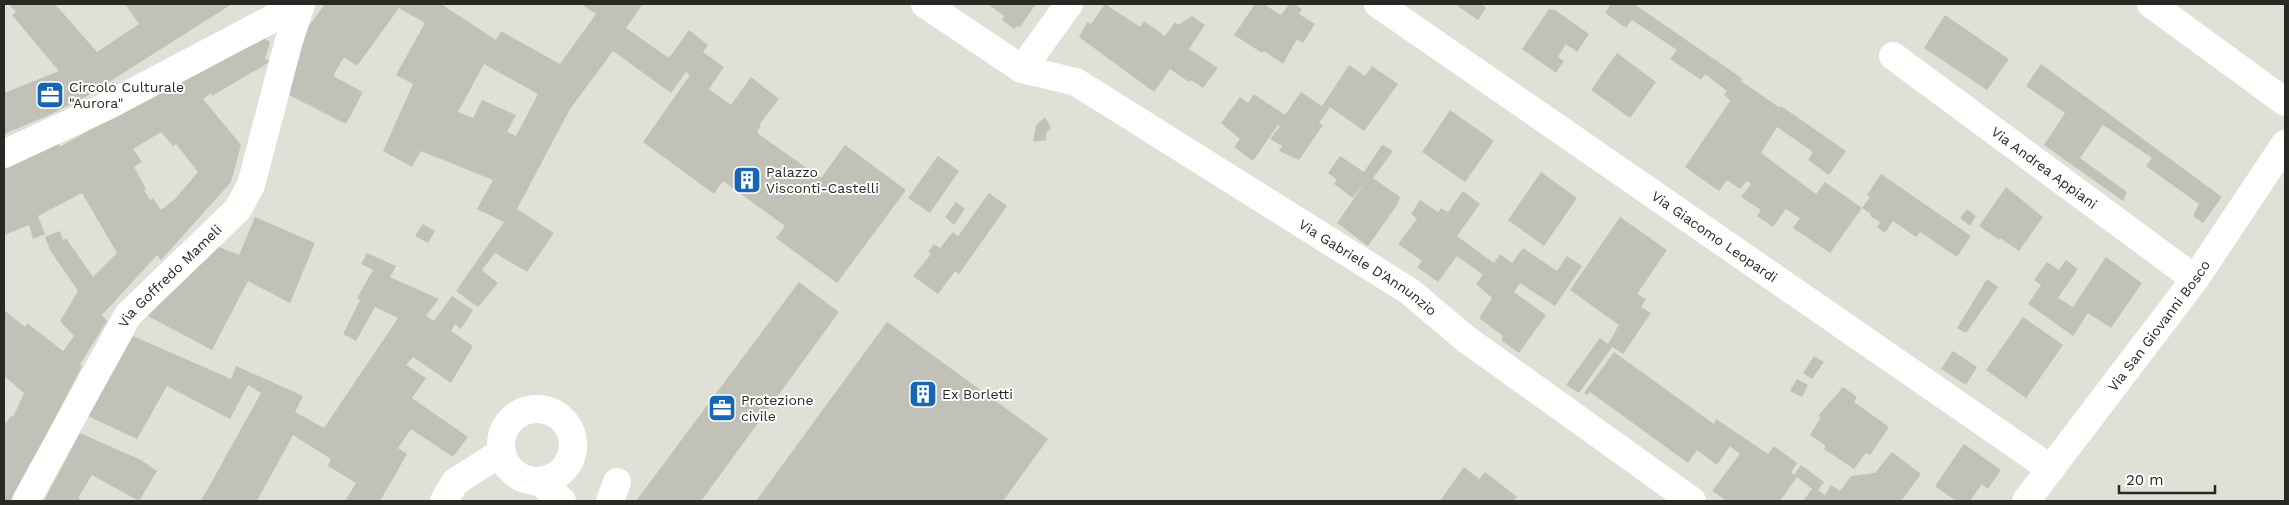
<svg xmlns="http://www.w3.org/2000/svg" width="2289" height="505" font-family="'Work Sans',sans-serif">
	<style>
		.building { fill: #c2c1b8; fill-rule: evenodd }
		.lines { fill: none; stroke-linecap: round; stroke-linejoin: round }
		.street { stroke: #fff; stroke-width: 28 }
		.secondary { stroke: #fff; stroke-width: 28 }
		.labels { text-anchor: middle; stroke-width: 4; stroke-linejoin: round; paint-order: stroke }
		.poi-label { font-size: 14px; fill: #282825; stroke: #fff; text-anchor: start }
		.street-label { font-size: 14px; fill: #282825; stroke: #fff }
	</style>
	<rect width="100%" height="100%" fill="#e1e0d7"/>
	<g class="building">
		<polygon points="9,4 55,4 97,52 139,24 125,4 232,4 87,96 47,116 4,134 4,93 59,71 12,15 16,12"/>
		<path d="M 325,4 L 441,4 L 496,40 L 501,31 L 560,64 L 596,14 L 581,4 L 643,4 L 626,28 L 669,58 L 689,30 L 708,45 L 703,52 L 724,67 L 709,89 L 731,105 L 751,77 L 779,99 L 759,125 L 761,126 L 757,132 L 760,135 L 821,178 L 845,145 L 906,190 L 837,283 L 776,238 L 785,226 L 723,181 L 714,194 L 643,142 L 690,75 L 686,72 L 671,93 L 613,51 L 570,109 L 517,209 L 554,233 L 527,272 L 495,253 L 482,270 L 498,283 L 478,307 L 456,291 L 504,222 L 477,209 L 493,180 L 421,151 L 412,167 L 383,151 L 413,84 L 396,75 L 425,23 L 399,8 L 357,66 L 344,57 L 333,76 L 363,92 L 346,124 L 283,92 L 296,43 ZM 484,64 L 538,94 L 516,136 L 507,132 L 516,115 L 482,100 L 473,118 L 458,112 Z"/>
		<polygon points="988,4 1036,4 1020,27 1017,26 1014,29 1002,20 1004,16"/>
		<polygon points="1105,4 1140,27 1144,21 1165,36 1175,22 1178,25 1192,16 1205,25 1189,49 1218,68 1203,88 1191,80 1189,82 1170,69 1154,92 1079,37 1087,22 1091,24"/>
		<polygon points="1255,4 1264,4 1281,15 1289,4 1294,4 1302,9 1299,14 1315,24 1303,43 1297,39 1283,64 1264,51 1262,53 1234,35"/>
		<polygon points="1455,4 1482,4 1486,8 1478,20"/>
		<polygon points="1611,4 1634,4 1743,79 1741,81 1780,108 1781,106 1846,151 1829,175 1808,160 1813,152 1777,127 1761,153 1816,194 1825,182 1862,208 1830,253 1793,228 1800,218 1786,209 1773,227 1757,216 1761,210 1741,197 1751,184 1747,181 1740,189 1727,180 1719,191 1685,167 1730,101 1724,94 1727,91 1705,74 1701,80 1670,59 1677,50 1632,20 1626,28 1605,13"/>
		<polygon points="1549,9 1555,10 1589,34 1577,52 1566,44 1558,57 1564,61 1556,73 1522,49"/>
		<polygon points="1945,15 2009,59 1987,90 1924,48"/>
		<path d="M 258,34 L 270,42 L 265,59 L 269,60 L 268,63 L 212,96 L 211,93 L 203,99 L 241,145 L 231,182 L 161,260 L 157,255 L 102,315 L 107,321 L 80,364 L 82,366 L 32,463 L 31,462 L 11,501 L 4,501 L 4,426 L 11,416 L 13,417 L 24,393 L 4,376 L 4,310 L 25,327 L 27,323 L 63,351 L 74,336 L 60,321 L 78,291 L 50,250 L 45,237 L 60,231 L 63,240 L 66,238 L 93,277 L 117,253 L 82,193 L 38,216 L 45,234 L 33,239 L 29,225 L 4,235 L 4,162 L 58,142 L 60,147 ZM 161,132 L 173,146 L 176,144 L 198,172 L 175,199 L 161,210 L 153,198 L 150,200 L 144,190 L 146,189 L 134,167 L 142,162 L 133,149 Z"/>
		<polygon points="1617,53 1656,82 1630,118 1591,90"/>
		<polygon points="2041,64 2222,197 2203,223 2193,216 2199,204 2146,166 2152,158 2103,125 2080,158 2127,192 2123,201 2044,145 2065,113 2026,86"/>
		<polygon points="1349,65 1365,76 1372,66 1398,84 1364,131 1330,107 1319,123 1323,125 1299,160 1279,151 1282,146 1270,139 1280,126 1278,125 1253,161 1234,147 1240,139 1221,123 1240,97 1248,103 1254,94 1285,115 1301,92 1322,106"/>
		<polygon points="1450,110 1494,141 1465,182 1422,152"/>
		<polygon points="1045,117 1051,128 1046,133 1046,140 1033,142 1036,125"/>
		<polygon points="1382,145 1393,151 1373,178 1400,197 1397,205 1368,246 1337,223 1367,180 1353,198 1334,184 1337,180 1328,173 1340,156 1364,172"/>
		<polygon points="938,156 959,171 930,213 908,198"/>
		<polygon points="1541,172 1577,198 1544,246 1508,220"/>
		<polygon points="1881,174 1971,236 1957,257 1920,232 1916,237 1893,221 1885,233 1877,227 1880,222 1870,216 1871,214 1862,208 1870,197 1867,195"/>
		<polygon points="2006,187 2043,217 2019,251 2000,238 1999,240 1979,226"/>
		<polygon points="1463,191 1480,204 1457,236 1491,261 1494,263 1500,254 1512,263 1523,248 1557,271 1567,256 1582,266 1555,306 1520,283 1514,292 1546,315 1519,353 1501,340 1503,336 1479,318 1492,298 1476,284 1483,275 1457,256 1438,282 1417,267 1422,261 1398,244 1417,219 1411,214 1420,200 1438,212 1441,208 1448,212"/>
		<polygon points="989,193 1007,206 959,274 955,271 938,294 913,276 931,254 928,252 934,244 940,248 953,232 958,236"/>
		<polygon points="956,202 965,209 954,225 945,217"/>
		<polygon points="1967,209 1976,216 1970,226 1960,218"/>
		<polygon points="255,217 315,243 290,303 248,281 212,350 148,316 212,244 239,255"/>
		<polygon points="1620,217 1667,250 1637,294 1646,299 1641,307 1651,313 1623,354 1612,347 1579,393 1566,385 1600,338 1608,344 1619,325 1570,290"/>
		<polygon points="423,224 435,231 428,243 415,236"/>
		<polygon points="367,253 396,266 390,277 439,299 426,316 434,321 452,296 473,310 461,329 455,324 451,331 473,346 451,383 413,357 406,365 426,378 412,398 468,437 453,457 411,429 398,448 407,454 380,501 345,501 356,483 328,466 331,459 293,435 257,501 201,501 261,393 248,385 230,419 167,386 137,439 88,416 133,336 231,379 236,366 303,396 295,412 324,428 398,318 375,307 356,341 343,334 360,300 357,298 373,270 361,264"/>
		<polygon points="2106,257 2142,283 2111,328 2088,313 2073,336 2028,304 2041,285 2034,280 2047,262 2059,270 2066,260 2078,269 2058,298 2073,307"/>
		<polygon points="1987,279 1998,287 1966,333 1957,328"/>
		<polygon points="799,282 839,312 701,501 636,501"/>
		<polygon points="2023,317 2063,345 2026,398 1986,370"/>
		<polygon points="887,322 1048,439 1003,501 756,501"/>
		<polygon points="1953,351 1977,367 1966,385 1941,369"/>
		<polygon points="1614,352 1714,424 1716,419 1768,454 1774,446 1797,463 1791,472 1794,475 1801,465 1824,482 1818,490 1825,495 1831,485 1840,491 1851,476 1875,473 1892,452 1921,474 1901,501 1803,501 1812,489 1797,477 1780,501 1727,501 1712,491 1740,454 1730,446 1717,465 1697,450 1688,463 1590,392 1587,395 1584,393"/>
		<polygon points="1814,356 1824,362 1812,379 1803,373"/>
		<polygon points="1797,379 1808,385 1802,397 1790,391"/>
		<polygon points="1843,387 1857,397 1854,402 1889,427 1870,455 1866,453 1854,469 1824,449 1826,446 1810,435 1821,417 1818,416"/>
		<polygon points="80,433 141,460 157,471 139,501 92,475 78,498 84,501 44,501"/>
		<polygon points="1964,444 2001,470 1988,489 1982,484 1970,501 1956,501 1935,486"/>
		<polygon points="1464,467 1479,479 1485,472 1517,497 1514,500 1516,501 1440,501"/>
	</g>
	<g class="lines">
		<g class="street">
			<path id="s1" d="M 925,4 L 1022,69 L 1076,82 L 1409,291 L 1466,339 L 1692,501"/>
			<path id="s2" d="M 1378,4 L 2051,469"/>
			<polyline points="2151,4 2285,102"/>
			<path id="s3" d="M 1893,56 L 2195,279"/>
			<polyline points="1022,69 1069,4"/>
			<circle cx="537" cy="445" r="36"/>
			<polyline points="539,481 562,501"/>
			<path id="s4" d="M 26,501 L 128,315 L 238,209 L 251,185 L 288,44 L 301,4"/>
			<polyline points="444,501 455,482 502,452"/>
			<polyline points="610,501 617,482"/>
			<path id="s5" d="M 2026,501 L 2195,279 L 2285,144"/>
		</g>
		<polyline class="secondary" points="4,154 107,106 300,4"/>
	</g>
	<defs>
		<symbol id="office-square" viewBox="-11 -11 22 22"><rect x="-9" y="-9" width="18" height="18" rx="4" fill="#1666b5" stroke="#fff"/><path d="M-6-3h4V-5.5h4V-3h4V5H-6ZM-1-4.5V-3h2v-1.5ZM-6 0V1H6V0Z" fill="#fff"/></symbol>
		<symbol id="building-square" viewBox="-11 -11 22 22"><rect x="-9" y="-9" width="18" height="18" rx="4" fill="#1666b5" stroke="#fff"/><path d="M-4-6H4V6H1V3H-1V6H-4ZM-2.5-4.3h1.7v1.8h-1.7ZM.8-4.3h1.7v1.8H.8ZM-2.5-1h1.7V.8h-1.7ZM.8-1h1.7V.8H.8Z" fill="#fff"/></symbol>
	</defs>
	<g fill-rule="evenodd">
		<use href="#office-square" x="34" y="79" width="32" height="32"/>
		<use href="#building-square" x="731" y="164" width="32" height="32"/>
		<use href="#building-square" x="907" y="378" width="32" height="32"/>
		<use href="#office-square" x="706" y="392" width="32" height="32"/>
	</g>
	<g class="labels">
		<g class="poi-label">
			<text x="69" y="92">Circolo Culturale<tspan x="69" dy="16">"Aurora"</tspan></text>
			<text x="766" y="177">Palazzo<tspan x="766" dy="16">Visconti-Castelli</tspan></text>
			<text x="942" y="399">Ex Borletti</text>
			<text x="741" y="405">Protezione<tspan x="741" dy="16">civile</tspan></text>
		</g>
		<g class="street-label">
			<text dy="5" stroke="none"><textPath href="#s3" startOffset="188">Via Andrea Appiani</textPath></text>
			<text dy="5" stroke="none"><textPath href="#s2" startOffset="409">Via Giacomo Leopardi</textPath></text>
			<text dy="5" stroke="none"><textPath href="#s1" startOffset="518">Via Gabriele D'Annunzio</textPath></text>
			<text dy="5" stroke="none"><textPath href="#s4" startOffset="269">Via Goffredo Mameli</textPath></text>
			<text dy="5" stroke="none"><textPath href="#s5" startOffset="220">Via San Giovanni Bosco</textPath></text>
		</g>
	</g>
	<rect width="2289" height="505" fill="none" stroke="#282825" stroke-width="10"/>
	<path d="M2119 485v8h96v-8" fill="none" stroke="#282825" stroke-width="2.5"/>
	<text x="2126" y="485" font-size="15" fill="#282825" stroke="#ffffff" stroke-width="4" paint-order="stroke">20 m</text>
</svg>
